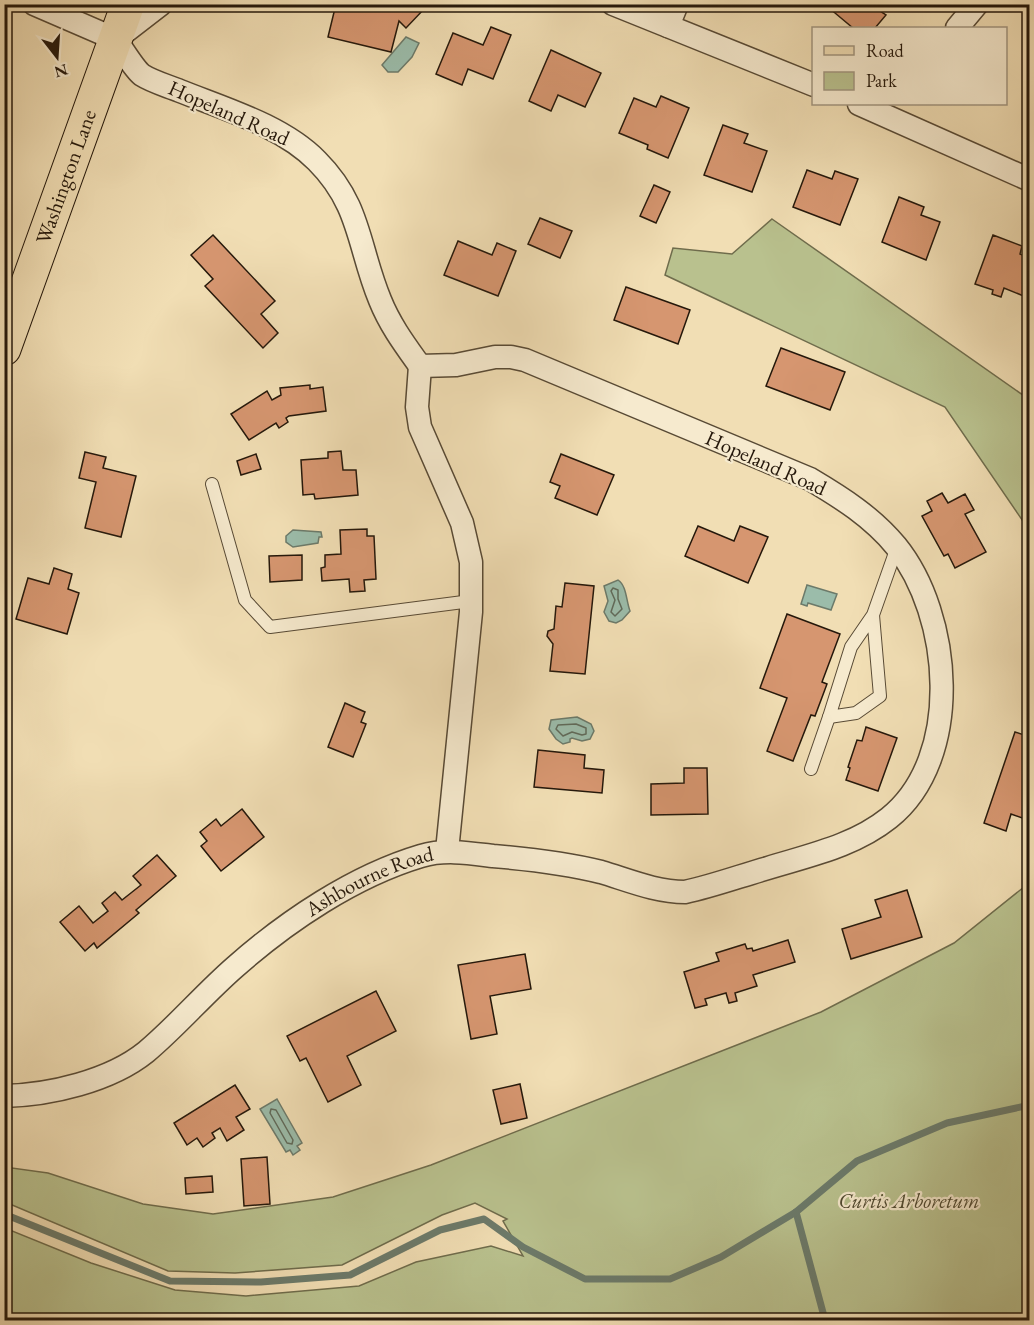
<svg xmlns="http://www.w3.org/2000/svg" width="1034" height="1325" font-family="'EB Garamond',serif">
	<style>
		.green { fill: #b9c18e; stroke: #6f6c4c; stroke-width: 1.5 }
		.water { fill: #9bbcaa; stroke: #6c7a6a; stroke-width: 1.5 }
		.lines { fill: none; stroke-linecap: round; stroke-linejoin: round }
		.shore { stroke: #606a5a; stroke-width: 1.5 }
		.stream { stroke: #6c7a6a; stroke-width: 7 }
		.building { fill: #d69670; stroke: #25180b; stroke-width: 1.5 }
		.service-casing { stroke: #584a35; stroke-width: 14 }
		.minor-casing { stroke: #584a35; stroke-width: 25 }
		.primary-casing { stroke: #25180b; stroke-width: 35 }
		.service { stroke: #f6eace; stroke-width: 12 }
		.minor { stroke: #f6eace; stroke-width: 22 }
		.primary { stroke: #f1deb4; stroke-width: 33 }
		.labels { text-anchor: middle; stroke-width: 4.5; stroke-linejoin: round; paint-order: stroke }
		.street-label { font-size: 21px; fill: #25180b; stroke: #f6eace }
		.park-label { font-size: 21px; font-style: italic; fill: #514b32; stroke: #f6eace }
	</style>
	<rect width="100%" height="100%" fill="#f1deb4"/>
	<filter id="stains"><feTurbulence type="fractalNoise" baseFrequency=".00333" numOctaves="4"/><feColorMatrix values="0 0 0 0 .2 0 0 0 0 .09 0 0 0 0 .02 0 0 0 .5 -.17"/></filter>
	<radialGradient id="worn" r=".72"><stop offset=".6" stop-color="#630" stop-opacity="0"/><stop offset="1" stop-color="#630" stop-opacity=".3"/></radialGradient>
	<g class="green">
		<polygon points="772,219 1027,398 1030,435 1029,530 945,407 665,275 673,248 732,254"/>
		<polygon points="1029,883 1029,1320 5,1320 5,1228 91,1263 175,1290 246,1296 359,1286 416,1262 491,1246 523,1256 503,1221 507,1219 475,1203 442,1215 342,1265 235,1273 168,1271 5,1202 5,1167 48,1173 143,1204 213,1214 333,1197 431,1165 821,1012 954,943"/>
	</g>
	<g class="water">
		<polygon points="406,37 419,43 412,57 398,72 388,72 382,65"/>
		<polygon points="293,530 321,532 322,537 319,537 318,543 293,547 286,542 286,536"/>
		<path d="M 618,580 C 627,586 626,601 630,611 L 622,620 L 616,623 L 609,621 L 604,612 L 608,601 L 604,586 Z"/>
		<polygon points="807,585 837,594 831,610 808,603 807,606 801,604"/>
		<polygon points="577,717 591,724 594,731 590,739 582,741 572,738 570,739 570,742 563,744 556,739 549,729 551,720"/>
		<polygon points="277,1099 302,1143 297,1146 300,1150 293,1155 290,1150 286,1152 260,1109"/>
	</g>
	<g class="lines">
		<g class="shore">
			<polygon points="613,588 618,590 618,599 622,609 615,616 611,612 615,600 611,591"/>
			<polygon points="576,724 586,728 586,734 582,735 572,732 563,736 556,729 558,725"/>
			<polygon points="271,1109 276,1110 293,1140 292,1144 287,1143 270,1113"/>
		</g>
		<g class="stream">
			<polyline points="796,1212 825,1320"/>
			<polyline points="4,1214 170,1281 261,1282 350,1275 440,1230 484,1219 523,1247 585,1279 670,1279 721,1257 796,1212 857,1161 947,1123 1030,1105"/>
		</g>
	</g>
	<g class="building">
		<polygon points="336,4 422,4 425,8 406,28 399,21 391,52 328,37"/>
		<polygon points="832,4 886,4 880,11 886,15 875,28 853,28 829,8"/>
		<polygon points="491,27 511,35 493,79 468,69 462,85 436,74 453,33 483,45"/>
		<polygon points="551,50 601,73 585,107 558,95 551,111 529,101"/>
		<polygon points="1030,74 1030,87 1023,81"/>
		<polygon points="661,96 689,108 668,158 647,149 648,145 619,133 634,98 656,107"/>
		<polygon points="723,125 748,134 744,143 767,151 752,192 704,175"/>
		<polygon points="807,170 832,179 835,171 858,179 840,225 793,207"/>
		<polygon points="654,185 670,192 656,223 640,216"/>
		<polygon points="899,197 924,207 921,215 940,222 926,260 882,242"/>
		<polygon points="540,218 572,231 560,258 528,244"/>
		<polygon points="213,235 275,301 261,314 278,333 263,348 205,286 213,279 191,255"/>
		<polygon points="993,235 1022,246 1020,254 1030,258 1030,287 1026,297 1004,288 1001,297 992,294 993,290 975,284"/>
		<polygon points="458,241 492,255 497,243 516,251 498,296 444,275"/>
		<polygon points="626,287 690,310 678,344 614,320"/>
		<polygon points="781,348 845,372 830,410 766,386"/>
		<polygon points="310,385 310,389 323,387 326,411 289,416 286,418 288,422 279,428 276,423 249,440 231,414 267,391 272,400 281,395 280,388"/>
		<polygon points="341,451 343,470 356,470 358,495 315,499 314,494 303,495 301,460 328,458 328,452"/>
		<polygon points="85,452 106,457 103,468 136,476 121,537 85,528 96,482 79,478"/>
		<polygon points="256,454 261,469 241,475 237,461"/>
		<polygon points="561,454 614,475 597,515 555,498 560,486 550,482"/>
		<polygon points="942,493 948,503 965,494 974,510 965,514 986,552 955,568 948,554 944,556 922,516 932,511 927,501"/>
		<polygon points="698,526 734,541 740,526 768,537 748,583 685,556"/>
		<polygon points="367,529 367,536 374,536 376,579 364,580 365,591 350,592 349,579 322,581 321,568 325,567 325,555 341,554 340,530"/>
		<polygon points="302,555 302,580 270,582 269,556"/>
		<polygon points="54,568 72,574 68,589 79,593 67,634 16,619 28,578 49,584"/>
		<polygon points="565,583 594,586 585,674 550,671 553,644 547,636 548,631 554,629 556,606 562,607"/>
		<polygon points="787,614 840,634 822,682 827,684 815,716 811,715 793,761 767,751 787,698 760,688"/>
		<polygon points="345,703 365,712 361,722 366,724 353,757 328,747"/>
		<polygon points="866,727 897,738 878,791 846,780 850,768 848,767 857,740 862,741"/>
		<polygon points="1015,732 1030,737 1030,815 1028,820 1011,814 1006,831 984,823"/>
		<polygon points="538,750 585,755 584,768 604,770 602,793 534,787"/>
		<polygon points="684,768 707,768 708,814 651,815 651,784 684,783"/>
		<polygon points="242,809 264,837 221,871 201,846 207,841 200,832 216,819 221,826"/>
		<polygon points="157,855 176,876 136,910 139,913 97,948 94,943 85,951 60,922 79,906 93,923 108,911 102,903 115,892 122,900 141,885 133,876"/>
		<polygon points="907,890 922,937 851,959 842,929 881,917 875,900"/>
		<polygon points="788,940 795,962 753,975 757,986 735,993 737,1001 729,1003 726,993 705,999 707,1005 695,1008 684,972 719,961 716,953 745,944 747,949 752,948 753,951"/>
		<polygon points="525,954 531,989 490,996 497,1034 471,1039 458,965"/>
		<polygon points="376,991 396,1031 347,1056 361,1085 328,1102 306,1058 300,1061 287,1036"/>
		<polygon points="520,1084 527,1118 501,1124 493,1090"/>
		<polygon points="235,1085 250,1109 236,1117 244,1130 227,1141 220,1128 212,1133 215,1138 203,1147 197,1138 187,1145 174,1123"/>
		<polygon points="267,1157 270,1204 244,1206 241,1159"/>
		<polygon points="212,1176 213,1192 186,1194 185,1178"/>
	</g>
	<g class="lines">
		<defs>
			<g id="service">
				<polyline points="212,484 245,600 270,627 471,601"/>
				<polyline points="873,615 851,647 829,717 856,713 880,696 873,615 897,547"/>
				<polyline points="811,769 829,717"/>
			</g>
			<g id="minor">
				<polyline points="34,4 115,39"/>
				<polyline points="613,4 814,85"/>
				<polyline points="668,26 677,4"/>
				<polyline points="957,28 977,4"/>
				<polyline points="117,38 161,4"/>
				<polyline points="859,104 1030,180"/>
				<polyline points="420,366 417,407 420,427 462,523 471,562 471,612 447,851"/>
				<path id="s1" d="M 4,1096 C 50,1095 110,1081 146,1052 C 177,1026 204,994 235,967 C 287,921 354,876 421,856 C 445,849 469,853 493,856 C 529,859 565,863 601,872 C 628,880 656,892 685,892 C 713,886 740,876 768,868 C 810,855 854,846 889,818 C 964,758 952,615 896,546 C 872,517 842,498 810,479 L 525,360 L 511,357 L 495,357 L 456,365 L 420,366 C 405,345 390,325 380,300 C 358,247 361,205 317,161 C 283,126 225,109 180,91 C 168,86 153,82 142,75 C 134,69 122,48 115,39"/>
			</g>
			<g id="primary">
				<path id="s2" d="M 4,349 L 128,4"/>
			</g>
		</defs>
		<use href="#service" class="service-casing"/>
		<use href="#minor" class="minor-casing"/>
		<use href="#primary" class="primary-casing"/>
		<use href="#service" class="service"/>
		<use href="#minor" class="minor"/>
		<use href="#primary" class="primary"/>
	</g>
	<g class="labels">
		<g class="street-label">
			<text transform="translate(229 113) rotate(24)" y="7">Hopeland Road</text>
			<text dy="7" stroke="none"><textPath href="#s2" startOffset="183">Washington Lane</textPath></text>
			<text transform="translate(766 463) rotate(24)" y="7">Hopeland Road</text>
			<text dy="7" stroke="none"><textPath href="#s1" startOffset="435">Ashbourne Road</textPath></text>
		</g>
		<g class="park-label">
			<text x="909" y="1208">Curtis Arboretum</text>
		</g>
	</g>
	<rect width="1034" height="1325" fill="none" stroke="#f1deb4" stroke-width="24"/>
	<rect x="6" y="6" width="1022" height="1313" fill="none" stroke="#25180b" stroke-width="3"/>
	<rect x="12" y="12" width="1010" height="1301" fill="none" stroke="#25180b" stroke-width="1.5"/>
	<rect x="812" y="27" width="195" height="78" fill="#f6eace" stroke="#a29680" stroke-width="1.5"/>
	<rect x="824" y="46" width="30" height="9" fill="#f1deb4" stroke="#a29680" stroke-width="1.5"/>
	<text x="866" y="57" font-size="18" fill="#25180b">Road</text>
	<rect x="824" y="72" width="30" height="18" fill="#b9c18e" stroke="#a29680" stroke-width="1.5"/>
	<text x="866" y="87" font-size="18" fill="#25180b">Park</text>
	<g transform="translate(57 57) rotate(163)" stroke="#f6eace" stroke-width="4.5" paint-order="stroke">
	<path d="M0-4.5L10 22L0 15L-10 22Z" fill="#25180b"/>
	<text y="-9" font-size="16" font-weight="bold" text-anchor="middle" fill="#25180b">N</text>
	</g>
	<rect width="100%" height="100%" filter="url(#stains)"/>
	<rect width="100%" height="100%" fill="url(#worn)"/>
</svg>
